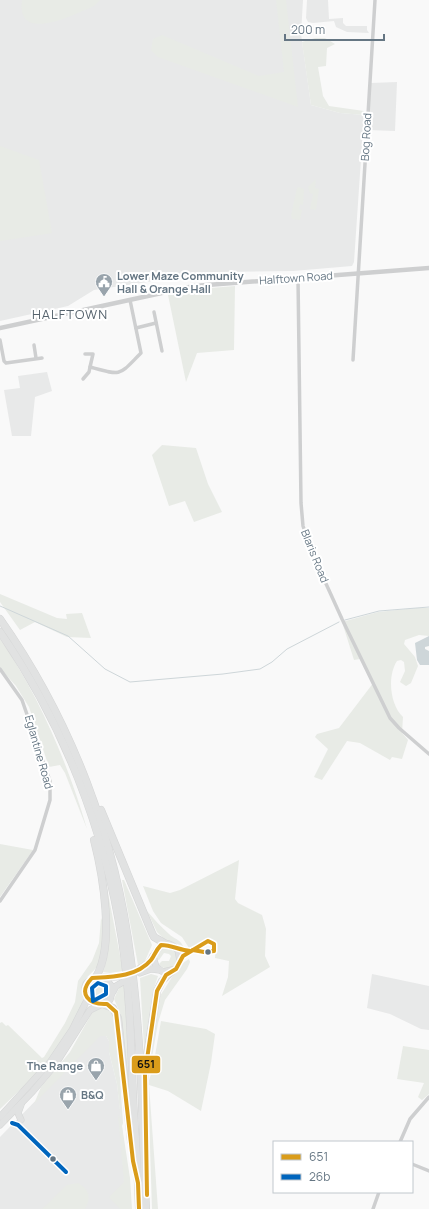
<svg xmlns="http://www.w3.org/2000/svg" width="429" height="1209" font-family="Manrope,sans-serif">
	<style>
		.built { fill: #e8e9e9 }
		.green { fill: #e8ebe6 }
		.water { fill: #ced6d9 }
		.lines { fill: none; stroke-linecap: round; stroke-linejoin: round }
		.stream { stroke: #ced6d9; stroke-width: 1 }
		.trunk-casing { stroke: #d5d6d6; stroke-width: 7 }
		.motorway-casing { stroke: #d5d6d6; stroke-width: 8 }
		.minor { stroke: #cecfd0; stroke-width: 3.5 }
		.tertiary { stroke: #cecfd0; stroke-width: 4.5 }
		.trunk { stroke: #e1e2e2; stroke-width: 6 }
		.motorway { stroke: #e1e2e2; stroke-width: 7 }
		.bus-1-casing { stroke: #fff; stroke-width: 7 }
		.bus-2-casing { stroke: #fff; stroke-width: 7 }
		.bus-1 { stroke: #da9c1a; stroke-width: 4 }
		.bus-2 { stroke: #0065bd; stroke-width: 4 }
		.bus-dot { fill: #657683; stroke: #fff; stroke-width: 1.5 }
		.labels { text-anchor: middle; stroke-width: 4; stroke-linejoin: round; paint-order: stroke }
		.street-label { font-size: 11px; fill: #657683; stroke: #fff }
		.poi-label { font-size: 11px; font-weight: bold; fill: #657683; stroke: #fff; text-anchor: start }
		.quarter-label { font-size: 13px; letter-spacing: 1px; fill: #57646e; stroke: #fff }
		.line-badge { stroke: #fff; stroke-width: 1.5 }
		.pale-badge-label { font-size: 11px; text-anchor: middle; font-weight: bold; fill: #111 }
	</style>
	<rect width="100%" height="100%" fill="#f9f9f9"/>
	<g class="built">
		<polygon points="0,0 303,0 301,34 311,105 340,113 364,115 354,262 352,266 293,271 214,272 94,290 68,306 0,321"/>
		<polygon points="307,0 328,0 329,19 343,18 343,23 346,26 367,26 367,30 369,33 347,32 336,27 334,21 313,23 308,22 306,18"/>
		<polygon points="397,82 395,131 368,130 371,83"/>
		<polygon points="47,372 52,391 35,397 31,436 12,436 4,390 20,388 18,376"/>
		<polygon points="372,974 429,986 429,1030 421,1029 390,1014 367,1008"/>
		<polygon points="100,1035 106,1036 109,1041 109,1052 117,1084 128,1178 125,1209 0,1209 0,1137"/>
	</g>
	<g class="green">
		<path d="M 22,0 L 100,0 L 94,6 C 75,14 16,45 22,0 Z"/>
		<polygon points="276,0 286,0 298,107 158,57 151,50 153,39 162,35 259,76 284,72"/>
		<polygon points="315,38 325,38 335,44 327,48 326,66 318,67 323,96 329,106 364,111 364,115 340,113 311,105 302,42"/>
		<polygon points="0,146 39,160 52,233 0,241"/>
		<polygon points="316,179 315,188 319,189 316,210 310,209 313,194 310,193 308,187"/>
		<polygon points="299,187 304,189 303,205 300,204 299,209 302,210 300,220 292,219 291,215 297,188"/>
		<polygon points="235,286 234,350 197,353 186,382 168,295 186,290"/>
		<polygon points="162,445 196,448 208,484 222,512 194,522 185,501 169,506 152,455"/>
		<polygon points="0,594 57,618 67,619 66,614 82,613 91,638 67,637 35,622 20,630 0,602"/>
		<path d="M 416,608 L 429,608 L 429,636 L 419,635 L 405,640 L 404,644 L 415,657 L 418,666 L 411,683 L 406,686 L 400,682 L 405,671 L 404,662 L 401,660 L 397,661 C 387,676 390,705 403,717 L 402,733 L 408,740 L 402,759 L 392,757 L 390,760 L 360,743 L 347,741 L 322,780 L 314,777 L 328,749 L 315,737 L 317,734 L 339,728 L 374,682 L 360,659 L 354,660 L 342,622 L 378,612 Z"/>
		<path d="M 0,639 C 39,695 68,764 87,829 L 65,773 L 60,765 L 49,767 L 29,707 L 16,686 L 0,668 Z"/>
		<polygon points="0,844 33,850 0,897"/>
		<polygon points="239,860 235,899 238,903 262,915 266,929 265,956 270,967 222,996 228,977 229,961 215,958 216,943 209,939 189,948 182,937 161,923 153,911 143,886 170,893 180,890"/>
		<polygon points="122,880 124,880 152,945 145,961 138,965"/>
		<path d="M 107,888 L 123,971 L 110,973 L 103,972 C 113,947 108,915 107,888 Z"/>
		<path d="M 147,911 C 154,919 161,927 169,934 C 174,939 180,939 183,946 L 165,940 L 157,932 Z"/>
		<path d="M 101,918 C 106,927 103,960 96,968 C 92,973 87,976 84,982 C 81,990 85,996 82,1004 C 72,1032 43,1067 23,1090 L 21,1089 L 0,1109 L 0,1023 L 2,1022 L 6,1026 L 8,1025 L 42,1058 L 44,1057 L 65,1023 L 75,1002 L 78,981 L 92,961 L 99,943 Z"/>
		<polygon points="165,947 170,947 175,950 178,960 172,968 166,969 158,965 162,961 169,961 171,956 169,954 164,953 159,960 155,959 158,951"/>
		<polygon points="189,959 190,962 187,969 165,1000 158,1023 148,1080 151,1049 160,996 174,974 183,963"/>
		<polygon points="151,974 158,976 153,991 144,1048 140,978"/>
		<circle cx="100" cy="990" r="10"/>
		<polygon points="124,984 125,991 129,1083 127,1078 121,1015 114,999 120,986"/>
		<polygon points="104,1005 110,1007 116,1018 123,1123 122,1126 130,1178 132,1209 120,1209 109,1197 124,1182 118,1115 121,1121 117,1084 109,1052 109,1041 106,1036 100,1036 34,1104 41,1087 70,1052 92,1013"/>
		<polygon points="161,1021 206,1029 215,1034 211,1063 201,1111 168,1091 149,1085 158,1209 152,1209 148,1084 153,1067"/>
		<polygon points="403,1046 429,1050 429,1094 422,1100 418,1097 424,1083 397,1079"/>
		<path d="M 78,1183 C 90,1190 91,1198 85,1209 L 42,1209 L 67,1185 Z"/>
	</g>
	<polygon class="water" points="429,636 429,646 425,647 425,649 429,651 429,665 420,665 417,660 415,643"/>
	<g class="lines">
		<g class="stream">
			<polyline points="0,606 68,636 105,669 130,682 223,674 260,669 272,662 287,649 339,622"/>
			<polyline points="345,620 379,611 429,607"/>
		</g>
		<defs>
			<g id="trunk">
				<path d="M 140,968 C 143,966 148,964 150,961 C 157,951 162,934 178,950 L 180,961 L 176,969 L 163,972 L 156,967 L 153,956"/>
				<polyline points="140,973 151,969 159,970"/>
				<polyline points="113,992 116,986 123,982"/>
				<path d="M 99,1005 C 93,1003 88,1001 86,995 C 79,972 110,979 122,976"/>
				<polyline points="21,1105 18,1113 21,1120"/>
				<polyline points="0,1117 51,1061 72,1030 88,998"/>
				<polyline points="0,1125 33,1091 55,1065 90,1010 110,1000 113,988 105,978"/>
			</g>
			<g id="motorway">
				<path d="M 0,619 C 71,720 116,838 131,961 C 142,1043 142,1126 146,1209"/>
				<path d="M 0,632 C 63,723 105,830 122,940 C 130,992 131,1044 133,1097 C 135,1134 138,1172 139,1209"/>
				<polyline points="101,810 152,933 154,937 166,944"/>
				<path d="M 94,840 C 103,875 115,945 96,977"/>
				<polyline points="103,1004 113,1008 118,1018 131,1141"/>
				<polyline points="144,1085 146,1061 157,991 162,981 172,971"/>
			</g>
		</defs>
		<use href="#trunk" class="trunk-casing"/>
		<use href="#motorway" class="motorway-casing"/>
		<g class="minor">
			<polyline points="298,278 301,503 303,526 313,555 342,619 390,718 399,728 429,754"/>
			<polyline points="154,312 162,351"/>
			<polyline points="136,328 156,323"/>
			<polyline points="0,340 4,361 6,363 42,358"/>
			<polyline points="34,345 36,358"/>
			<polyline points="85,354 93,354 90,367"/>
			<polyline points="353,360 375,0"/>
			<path d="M 83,379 L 89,372 L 90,367 C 123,376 118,376 141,353 L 130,300"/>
			<polyline points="0,669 22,700 50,781 50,800 35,850 0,901"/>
			<polyline points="400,1142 410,1119 429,1097"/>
			<polyline points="412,1164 429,1171"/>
			<polyline points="373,1209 379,1192"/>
		</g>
		<polyline class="tertiary" points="0,328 194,286 429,268"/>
		<use href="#trunk" class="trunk"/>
		<use href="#motorway" class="motorway"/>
		<defs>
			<g id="bus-1">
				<polygon points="208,941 214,944 214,951 204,952 193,950"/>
				<polyline points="147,1195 145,1073 157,991 166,975 176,969 183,956 193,950"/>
				<path d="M 139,1209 L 138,1183 L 133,1161 L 116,1012 L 107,1004 C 89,1005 77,994 92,978 C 111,977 137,977 151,960 C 155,955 155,951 161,945 C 172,945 179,950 190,951"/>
			</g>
			<g id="bus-2">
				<polygon points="98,983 106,986 106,994 93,1001 92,988"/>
				<polyline points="12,1123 18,1125 66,1172"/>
			</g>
		</defs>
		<use href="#bus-1" class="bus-1-casing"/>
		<use href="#bus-2" class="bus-2-casing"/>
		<use href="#bus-1" class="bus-1"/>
		<use href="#bus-2" class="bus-2"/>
	</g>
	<defs>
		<symbol id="civic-pin" viewBox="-11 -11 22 30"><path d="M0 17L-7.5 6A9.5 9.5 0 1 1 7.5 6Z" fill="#99a4ac" stroke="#fff"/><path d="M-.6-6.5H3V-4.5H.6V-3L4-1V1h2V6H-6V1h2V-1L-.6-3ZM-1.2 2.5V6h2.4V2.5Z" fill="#fff"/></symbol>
		<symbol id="shop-pin" viewBox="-11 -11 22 30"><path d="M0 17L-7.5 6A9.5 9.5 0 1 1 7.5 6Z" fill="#99a4ac" stroke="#fff"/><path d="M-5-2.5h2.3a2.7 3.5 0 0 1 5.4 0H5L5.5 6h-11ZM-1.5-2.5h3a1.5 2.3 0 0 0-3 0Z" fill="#fff"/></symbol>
	</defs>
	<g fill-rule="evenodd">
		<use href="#civic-pin" x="94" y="272" width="20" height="27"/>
		<use href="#shop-pin" x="86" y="1056" width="20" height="27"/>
		<use href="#shop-pin" x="58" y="1085" width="20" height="27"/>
	</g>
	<g class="bus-dot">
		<circle cx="208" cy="952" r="3.5"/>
		<circle cx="53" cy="1159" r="3.5"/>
	</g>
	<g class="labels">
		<g class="street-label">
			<text transform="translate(366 137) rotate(-87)" y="4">Bog Road</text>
			<text transform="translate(296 278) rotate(-4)" y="4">Halftown Road</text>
			<text transform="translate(315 556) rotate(68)" y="4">Blaris Road</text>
			<text transform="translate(39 752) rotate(74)" y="4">Eglantine Road</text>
		</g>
		<g class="poi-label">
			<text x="117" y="280">Lower Maze Community<tspan x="117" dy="13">Hall &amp; Orange Hall</tspan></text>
			<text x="83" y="1070" text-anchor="end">The Range</text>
			<text x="81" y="1099">B&amp;Q</text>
		</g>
		<g class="quarter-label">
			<text x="70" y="319">HALFTOWN</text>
		</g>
	</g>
	<rect class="line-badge" x="131" y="1055" width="30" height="19" rx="4" fill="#da9c1a"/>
	<g class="pale-badge-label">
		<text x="146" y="1068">651</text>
	</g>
	<rect x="273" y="1141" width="140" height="52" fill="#ffffff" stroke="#c1c8cd"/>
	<rect x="281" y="1154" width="20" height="6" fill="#da9c1a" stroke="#c1c8cd"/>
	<text x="309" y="1161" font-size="12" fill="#657683">651</text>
	<rect x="281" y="1174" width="20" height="6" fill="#0065bd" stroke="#c1c8cd"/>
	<text x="309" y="1181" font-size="12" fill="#657683">26b</text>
	<path d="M285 34v6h99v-6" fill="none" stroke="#657683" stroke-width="2"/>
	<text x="291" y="34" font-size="12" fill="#657683" stroke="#ffffff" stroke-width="3" paint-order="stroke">200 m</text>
</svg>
